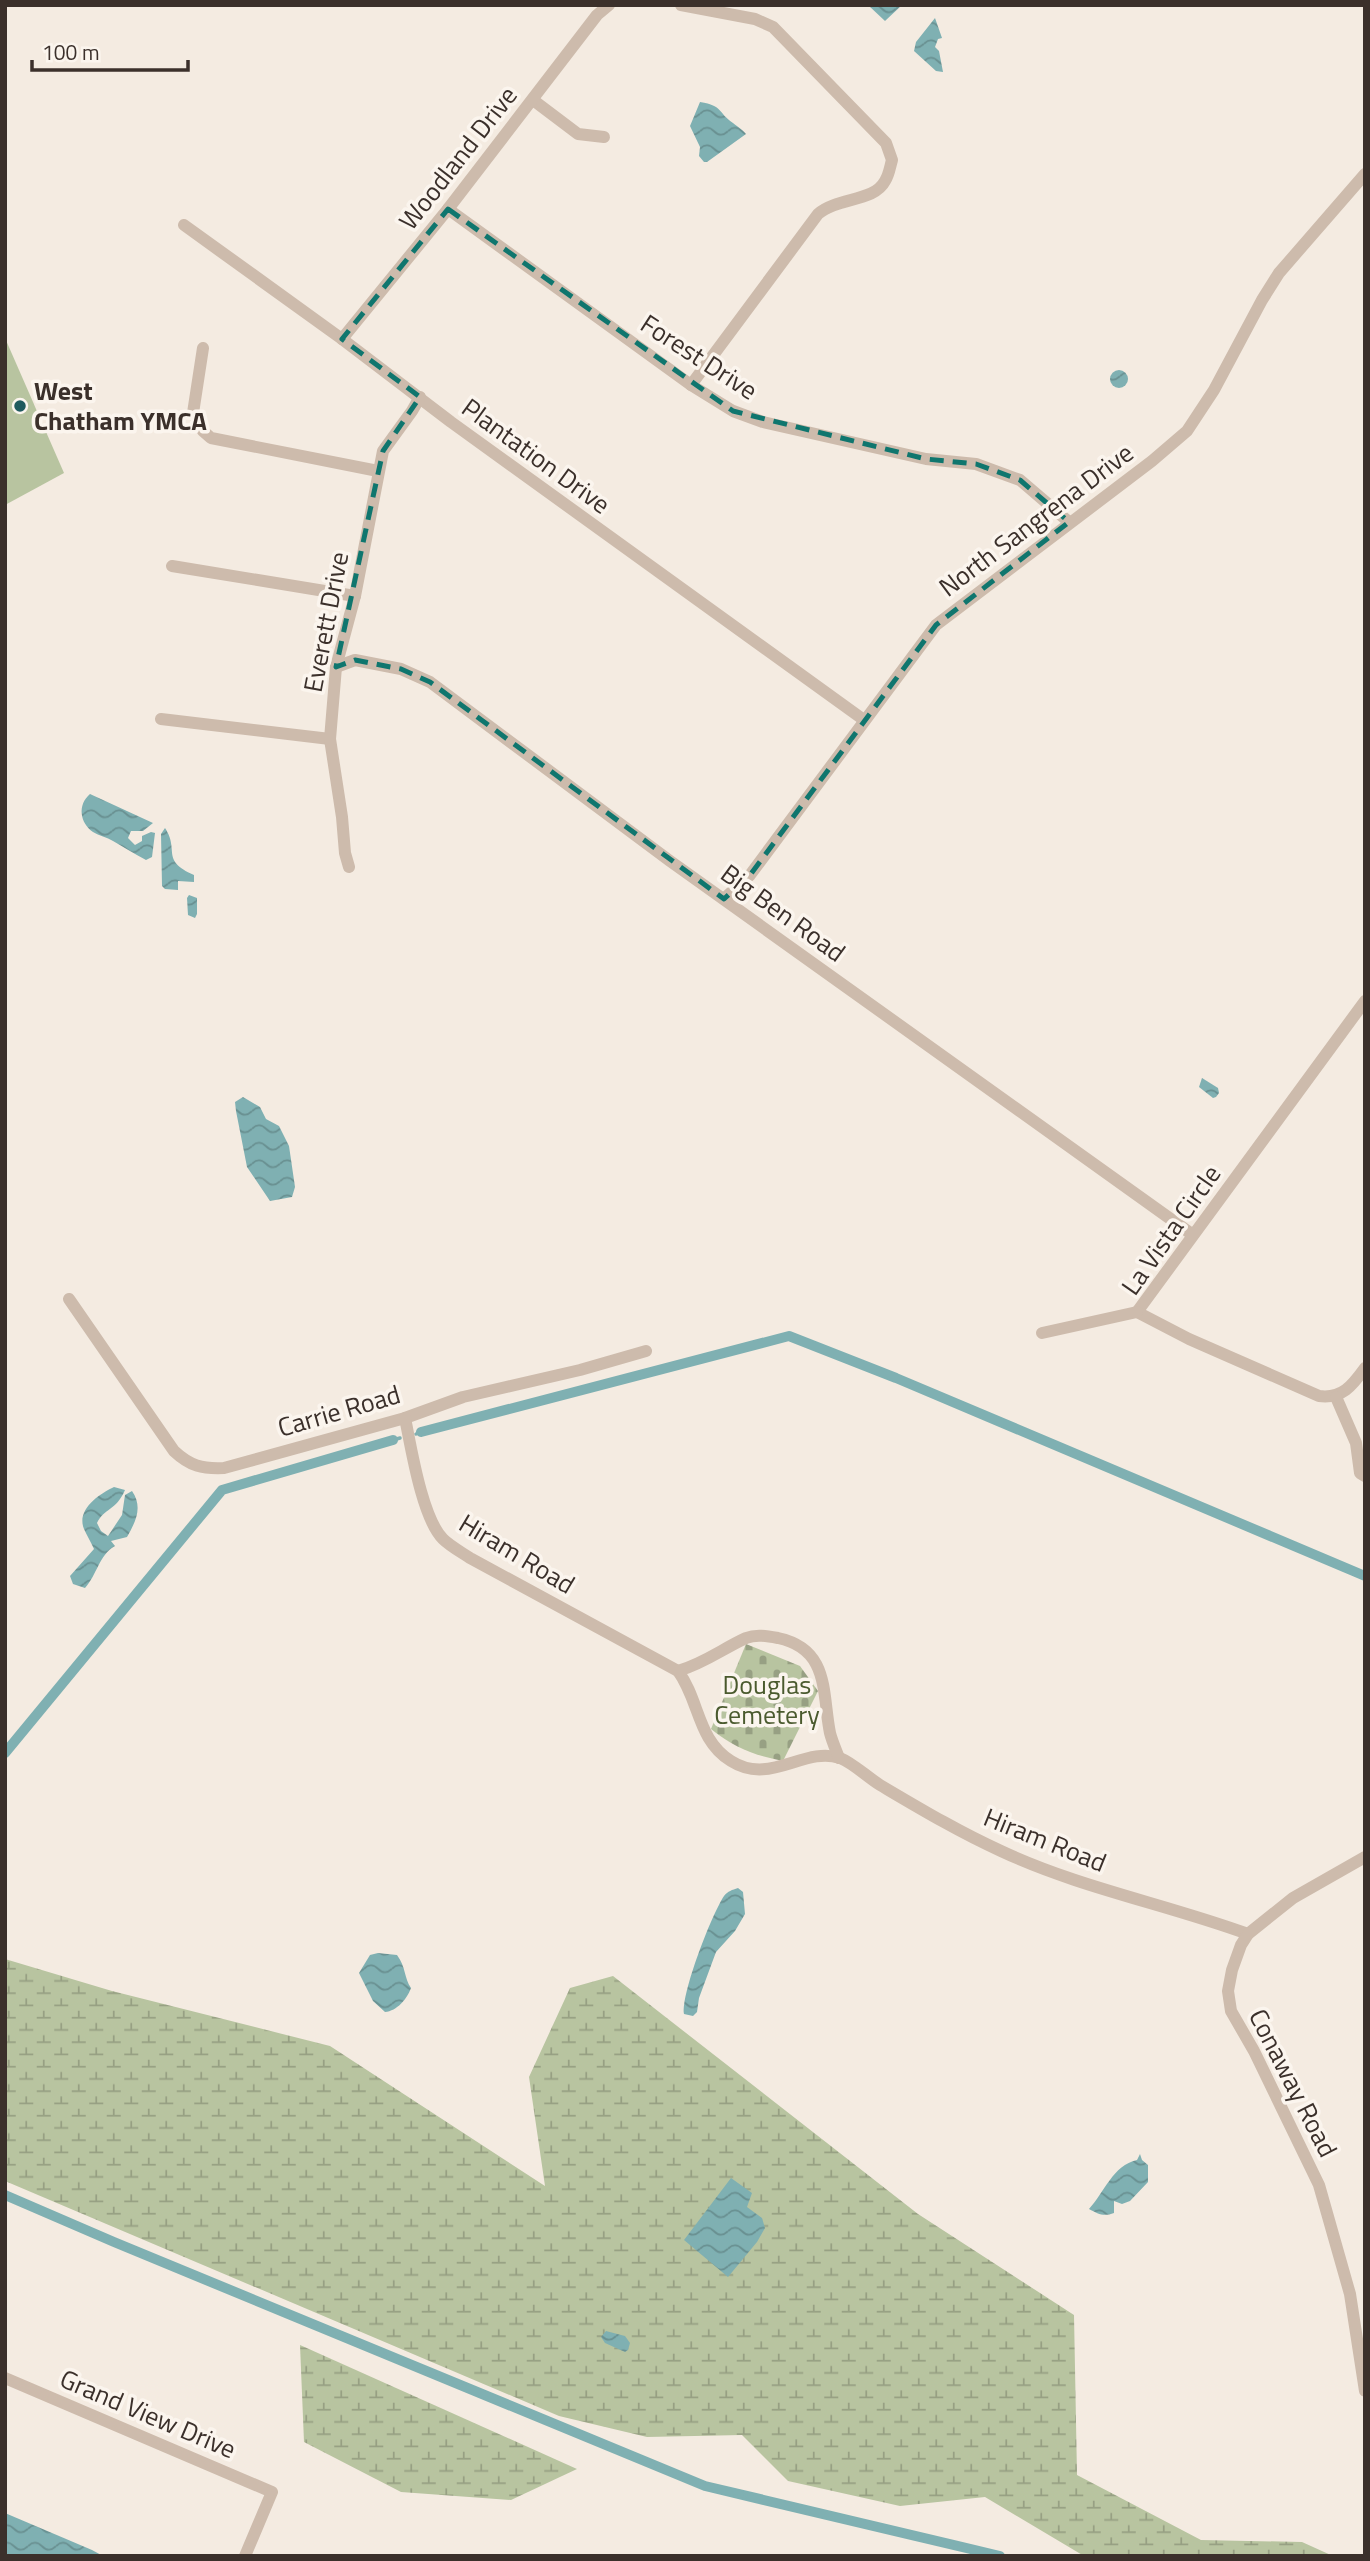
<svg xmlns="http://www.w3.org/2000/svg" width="1370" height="2561" font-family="'Titillium Web',sans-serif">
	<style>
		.grass { fill: #b8c4a0 }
		.wetland { fill: url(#wetland-marsh) }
		.cemetery { fill: url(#cemetery-stones) }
		.water { fill: url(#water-waves) }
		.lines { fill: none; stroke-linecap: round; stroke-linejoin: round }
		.stream { stroke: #7fb0b2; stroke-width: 3.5 }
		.canal { stroke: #7fb0b2; stroke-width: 10 }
		.minor { stroke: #cdbbac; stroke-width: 12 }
		.marked { fill: none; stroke: #0f766e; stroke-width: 5; stroke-dasharray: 14 9; stroke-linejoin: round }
		.poi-dot { fill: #1f5a5e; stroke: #fbf5ee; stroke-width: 2.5 }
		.labels { text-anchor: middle; stroke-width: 7; stroke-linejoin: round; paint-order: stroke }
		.street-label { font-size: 26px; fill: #3b302b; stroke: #fbf5ee }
		.poi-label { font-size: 26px; font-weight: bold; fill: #3b302b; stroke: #fbf5ee; text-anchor: start }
		.park-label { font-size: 26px; fill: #4a5a2e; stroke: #fbf5ee }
	</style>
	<defs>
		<pattern id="wetland-marsh" width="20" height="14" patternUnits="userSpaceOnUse" patternTransform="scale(1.75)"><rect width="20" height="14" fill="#b8c4a0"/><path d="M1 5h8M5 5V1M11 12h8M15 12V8" fill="none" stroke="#97a083"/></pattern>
		<pattern id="cemetery-stones" width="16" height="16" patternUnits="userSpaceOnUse" patternTransform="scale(1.75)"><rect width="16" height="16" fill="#b8c4a0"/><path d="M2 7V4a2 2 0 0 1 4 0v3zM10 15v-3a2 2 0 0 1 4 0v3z" fill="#97a083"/></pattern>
		<pattern id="water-waves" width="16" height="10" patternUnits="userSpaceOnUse" patternTransform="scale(1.75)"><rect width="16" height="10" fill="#7fb0b2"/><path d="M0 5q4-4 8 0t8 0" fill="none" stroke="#699091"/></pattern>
	</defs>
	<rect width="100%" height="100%" fill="#f4ebe1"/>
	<polygon class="grass" points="5,338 64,473 5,505"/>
	<g class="wetland">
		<polygon points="5,1959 112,1991 330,2046 545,2186 529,2077 570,1988 613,1976 918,2214 1074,2315 1077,2475 1201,2540 1302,2542 1333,2556 1084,2556 985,2497 900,2506 788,2481 742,2435 647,2437 559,2416 5,2181"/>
		<polygon points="300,2345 577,2469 511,2500 401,2492 304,2442"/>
	</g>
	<path class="cemetery" d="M 746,1644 L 800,1666 L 818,1691 L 783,1761 C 753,1755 735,1748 711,1729 Z"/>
	<g class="water">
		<polygon points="868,5 902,5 885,21"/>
		<polygon points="935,18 942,38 938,39 935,47 939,51 943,72 936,71 914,51 916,42"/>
		<path d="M 700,102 C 724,106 717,112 733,123 C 738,127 742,129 746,134 L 707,162 L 704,162 L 699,156 L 700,147 L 690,126 Z"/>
		<circle cx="1119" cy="379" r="9"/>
		<path d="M 90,794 L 153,823 L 143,831 L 131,831 L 128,838 L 135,845 L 142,841 L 142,836 L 151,832 L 155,833 L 152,857 L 146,860 C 134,854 124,847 113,841 C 107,837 99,836 93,832 C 80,823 77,805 90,794 Z"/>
		<path d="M 165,828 C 180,851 160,860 194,875 L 194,882 L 178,881 L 178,890 L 165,889 L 162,886 L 161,834 Z"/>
		<polygon points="189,895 197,898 197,914 195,918 188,915 187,898"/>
		<polygon points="1202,1078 1218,1088 1219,1093 1216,1097 1213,1098 1199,1087"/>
		<polygon points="243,1097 260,1107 266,1119 279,1126 289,1146 295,1187 292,1197 270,1201 247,1167 236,1111 235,1102"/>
		<path d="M 114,1487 L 125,1490 C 116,1511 104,1508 97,1523 L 101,1531 L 108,1536 L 122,1515 L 125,1495 L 132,1491 C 143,1507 136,1521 127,1537 L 111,1541 L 115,1546 C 99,1555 97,1575 85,1588 L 73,1584 L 70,1576 L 94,1549 C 91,1542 87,1536 84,1529 C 76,1510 99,1494 114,1487 Z"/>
		<path d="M 738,1888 L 743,1892 L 745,1914 L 735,1931 L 716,1952 L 699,1998 L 697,2012 L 693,2016 L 684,2014 C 681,1993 712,1914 724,1896 C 728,1891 732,1890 738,1888 Z"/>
		<path d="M 378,1953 L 397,1955 C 406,1967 404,1978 411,1988 C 407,1999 397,2011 385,2012 L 373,2001 L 359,1973 L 370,1955 Z"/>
		<path d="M 1140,2154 L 1142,2160 L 1148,2165 L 1148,2182 L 1130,2201 L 1122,2204 L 1114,2201 L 1114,2213 C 1104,2217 1098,2214 1089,2209 C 1104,2193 1113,2165 1137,2160 Z"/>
		<polygon points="731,2178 752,2193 747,2207 762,2218 765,2228 757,2242 728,2277 684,2240"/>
		<polygon points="606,2331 625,2336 630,2343 628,2350 625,2352 605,2343 601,2337"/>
		<polygon points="5,2513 92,2550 103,2556 5,2556"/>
	</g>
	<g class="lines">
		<g class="stream">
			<polyline points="416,1434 421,1432"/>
			<polyline points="393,1440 400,1438"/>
		</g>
		<g class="canal">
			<polyline points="421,1432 789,1336 896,1378 1365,1576"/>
			<polyline points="5,1753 222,1490 393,1440"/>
			<polyline points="5,2195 114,2242 705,2486 1000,2556"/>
		</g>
		<g class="minor">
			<path d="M 681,5 L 755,19 L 773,27 L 886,143 L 892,160 C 890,167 889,175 885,181 C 874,202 838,197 818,214 L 691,385"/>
			<polyline points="533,100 578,134 604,137"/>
			<polyline points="448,209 691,385 733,411 763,422 926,459 976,464 1020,480 1069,522"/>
			<polyline points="184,225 342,339 451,422 864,720"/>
			<polyline points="342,339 448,209 597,15 609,5"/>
			<polyline points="203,348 193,413 203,431 211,438 378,471"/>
			<polyline points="172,566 355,596"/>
			<polyline points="336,667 355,660 401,669 430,682 670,861 1193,1235"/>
			<polyline points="161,719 330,739"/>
			<polyline points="349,867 345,853 342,817 330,739 336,667 355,596 383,451 412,411 420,397"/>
			<polyline points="724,899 750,875 936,625 1152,461 1187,431 1214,390 1262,300 1279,273 1365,174"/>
			<path d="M 69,1299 L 174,1451 C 190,1466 202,1469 224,1468 L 405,1418 L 463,1397 L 580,1370 L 646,1351"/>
			<polyline points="1137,1312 1365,1001"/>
			<path d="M 1137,1312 L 1189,1339 L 1319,1396 C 1342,1399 1352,1386 1365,1368"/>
			<polyline points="1042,1333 1137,1312"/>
			<polyline points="1336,1397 1356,1443 1360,1473 1365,1476"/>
			<path d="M 405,1418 C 411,1447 422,1518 443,1539 C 450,1546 461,1552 470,1558 L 678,1671 C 700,1701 697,1740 731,1761 C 770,1786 804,1746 840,1758 C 853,1763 867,1777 880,1785 C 919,1808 959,1832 1001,1851 C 1080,1888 1166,1904 1248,1934"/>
			<path d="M 678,1671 C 705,1663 722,1649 746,1638 C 756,1634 767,1636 778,1638 C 830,1649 822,1693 830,1733 C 832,1741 836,1750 839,1758"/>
			<polyline points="1365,1857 1293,1898 1248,1934 1241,1945 1232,1970 1228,1991 1231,2011 1254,2051 1319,2185 1350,2294 1365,2391"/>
			<polyline points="5,2378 272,2492 245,2556"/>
		</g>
	</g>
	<path class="marked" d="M 448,209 L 733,411 L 926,459 L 976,464 L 1020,480 L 1069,522 L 936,625 L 750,875 L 724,899 L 430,682 L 401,669 L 355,660 L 336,667 L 383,451 L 420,397 L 342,339 Z"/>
	<circle class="poi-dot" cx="20" cy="406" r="7"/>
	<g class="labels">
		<g class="street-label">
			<text transform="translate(458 158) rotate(-52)" y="9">Woodland Drive</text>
			<text transform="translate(699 357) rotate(33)" y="9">Forest Drive</text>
			<text transform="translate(536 456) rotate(36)" y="9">Plantation Drive</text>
			<text transform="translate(1036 520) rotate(-37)" y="9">North Sangrena Drive</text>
			<text transform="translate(326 622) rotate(-79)" y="9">Everett Drive</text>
			<text transform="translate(783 913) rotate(36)" y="9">Big Ben Road</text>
			<text transform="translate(1171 1230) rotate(-55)" y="9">La Vista Circle</text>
			<text transform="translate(339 1411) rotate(-16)" y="9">Carrie Road</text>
			<text transform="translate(517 1554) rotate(31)" y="9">Hiram Road</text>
			<text transform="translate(1045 1840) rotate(22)" y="9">Hiram Road</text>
			<text transform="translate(1293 2083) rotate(63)" y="9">Conaway Road</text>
			<text transform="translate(148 2414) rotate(23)" y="9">Grand View Drive</text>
		</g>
		<g class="poi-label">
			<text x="34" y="400">West<tspan x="34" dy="30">Chatham YMCA</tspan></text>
		</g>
		<g class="park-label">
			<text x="767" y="1694">Douglas<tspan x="767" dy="30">Cemetery</tspan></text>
		</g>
	</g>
	<rect width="1370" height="2561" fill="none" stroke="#3b302b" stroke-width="14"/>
	<path d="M32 60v10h156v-10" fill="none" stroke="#3b302b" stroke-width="3.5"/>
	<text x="42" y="60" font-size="21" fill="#3b302b" stroke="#fbf5ee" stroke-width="5" paint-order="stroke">100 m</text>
</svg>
